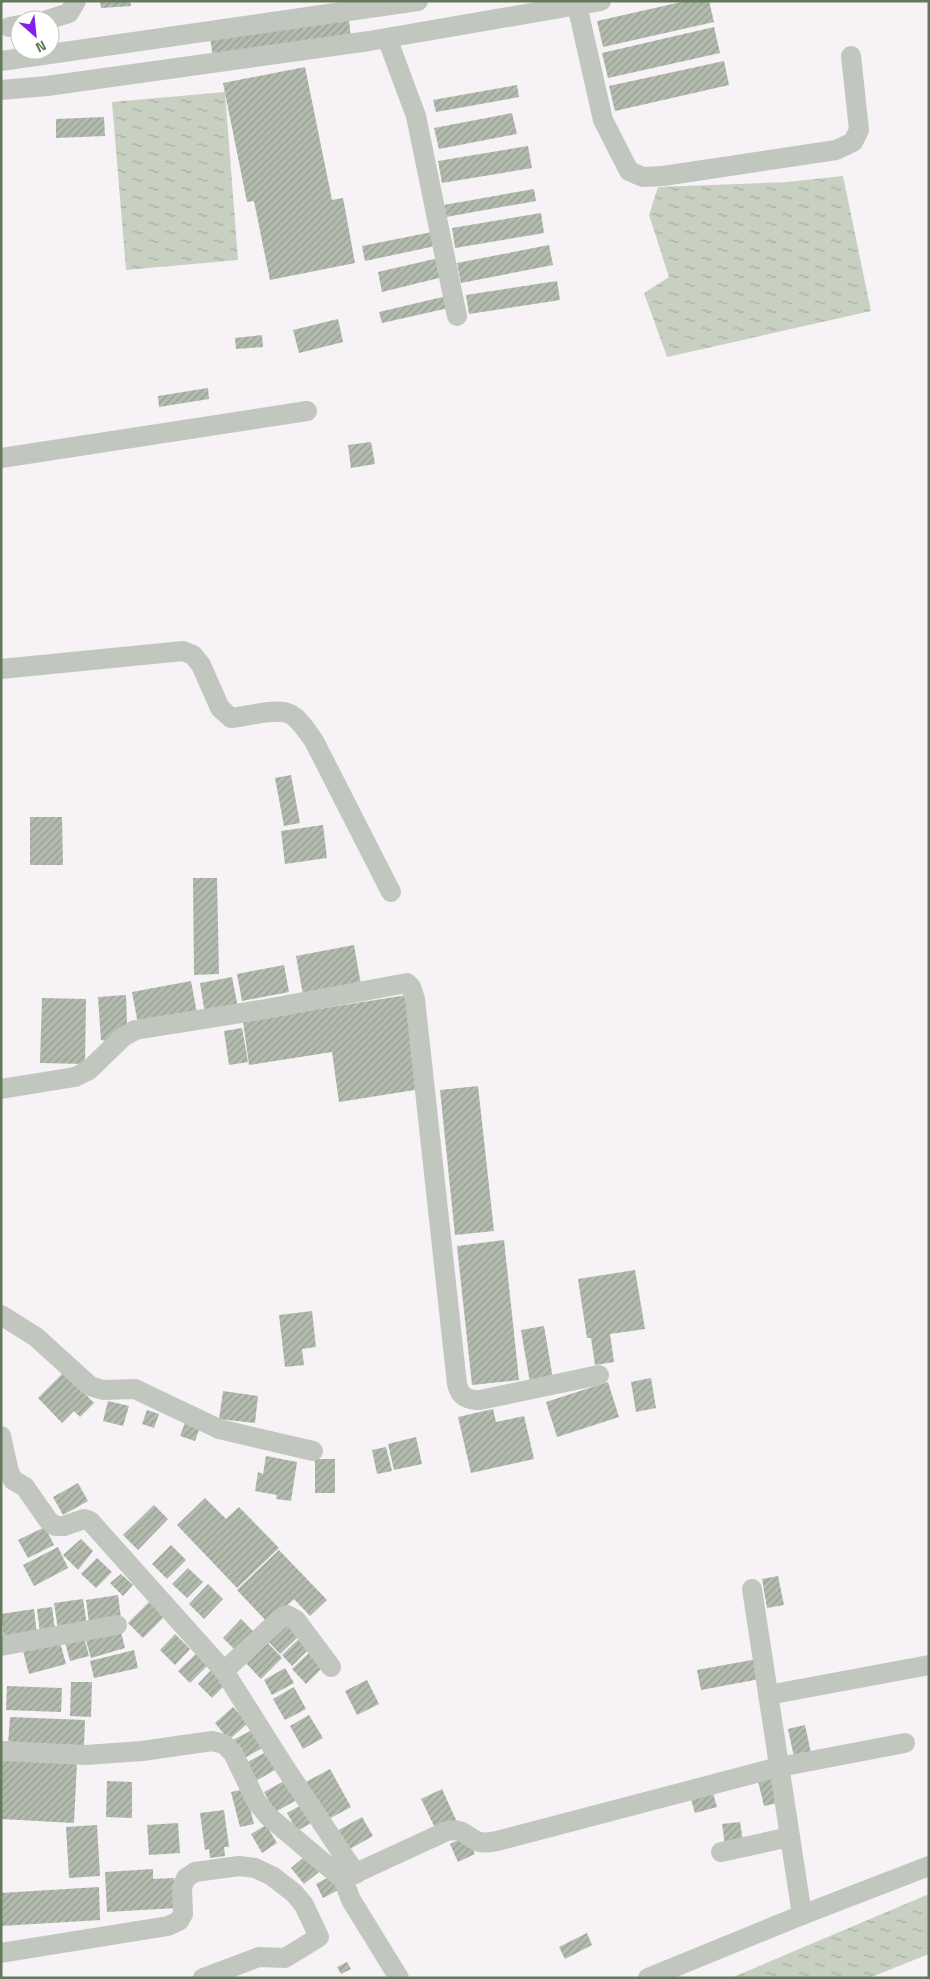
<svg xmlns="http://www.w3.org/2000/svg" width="930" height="1979" font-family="'Titillium Web',sans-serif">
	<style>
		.water { fill: url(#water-ripples) }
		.building { fill: url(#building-hatch) }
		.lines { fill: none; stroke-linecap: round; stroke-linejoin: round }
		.minor { stroke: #c1c7be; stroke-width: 20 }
	</style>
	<defs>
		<pattern id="water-ripples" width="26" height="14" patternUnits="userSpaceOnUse" patternTransform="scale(1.25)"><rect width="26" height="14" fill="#c8d0c2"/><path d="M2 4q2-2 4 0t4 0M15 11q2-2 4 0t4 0" fill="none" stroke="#a6aea1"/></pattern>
		<pattern id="building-hatch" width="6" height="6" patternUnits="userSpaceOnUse" patternTransform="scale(1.25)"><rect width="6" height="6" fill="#b3bbae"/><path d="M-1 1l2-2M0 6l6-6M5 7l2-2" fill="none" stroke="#959d91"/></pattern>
	</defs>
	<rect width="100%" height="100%" fill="#f6f2f5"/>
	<g class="water">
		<polygon points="225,92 238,260 126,270 112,102"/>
		<polygon points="843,176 871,311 667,357 644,293 669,277 649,215 658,187 787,182"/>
		<polygon points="929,1894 929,1954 869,1978 731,1978"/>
	</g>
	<g class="building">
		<polygon points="100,1 130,1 131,6 101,8"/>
		<polygon points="686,1 709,1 714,22 603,47 597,21"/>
		<polygon points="349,19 351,40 213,58 210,37"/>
		<polygon points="714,27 720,53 608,78 602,53"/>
		<polygon points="724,61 729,85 615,111 609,86"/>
		<polygon points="305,67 332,200 343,198 355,263 270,280 254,201 247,202 223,83"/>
		<polygon points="517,85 519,97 436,112 433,100"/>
		<polygon points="512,113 517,134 439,149 434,128"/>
		<polygon points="104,117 105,136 56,138 56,119"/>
		<polygon points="528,146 532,168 442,183 438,161"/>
		<polygon points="534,189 536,201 446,217 444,205"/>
		<polygon points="541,213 544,233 455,248 452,228"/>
		<polygon points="437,231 440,245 365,261 362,246"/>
		<polygon points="549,245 553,265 461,283 457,263"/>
		<polygon points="443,257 447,276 382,292 378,272"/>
		<polygon points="557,281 560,300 469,314 466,295"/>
		<polygon points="451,295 453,307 382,323 379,312"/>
		<polygon points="338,319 343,342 299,353 293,330"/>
		<polygon points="262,335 263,347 236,349 235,338"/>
		<polygon points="208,388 209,399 159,407 158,396"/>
		<polygon points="371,442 375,464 351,468 348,445"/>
		<polygon points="291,775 300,823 284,826 275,778"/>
		<polygon points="30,817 62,817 63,865 30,865"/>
		<polygon points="323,825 327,858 285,864 281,831"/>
		<polygon points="193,878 217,878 219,974 194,975"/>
		<polygon points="354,945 361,985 303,995 296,956"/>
		<polygon points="284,965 289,992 242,1001 237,974"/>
		<polygon points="232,977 238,1008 205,1014 200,983"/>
		<polygon points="191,981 197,1013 138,1024 132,992"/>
		<polygon points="126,995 127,1024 110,1042 101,1040 98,997"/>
		<polygon points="407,995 421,1089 339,1102 332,1052 249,1065 243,1021"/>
		<polygon points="42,998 86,999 85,1064 40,1063"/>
		<polygon points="242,1028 248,1062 229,1065 224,1031"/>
		<polygon points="478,1086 494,1231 455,1235 440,1090"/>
		<polygon points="504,1240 519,1380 472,1385 457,1246"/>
		<polygon points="635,1270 645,1329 610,1334 614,1362 595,1365 591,1338 587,1338 578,1279"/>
		<polygon points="312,1311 316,1347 302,1349 304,1365 285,1367 279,1315"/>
		<polygon points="544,1326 553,1379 530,1383 521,1330"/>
		<polygon points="64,1372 94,1403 80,1417 74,1411 62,1423 38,1398"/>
		<polygon points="651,1378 656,1408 636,1412 631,1382"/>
		<polygon points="608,1382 619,1417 557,1437 546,1402"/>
		<polygon points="223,1391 258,1396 255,1423 219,1419"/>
		<polygon points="108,1401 129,1406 123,1426 103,1421"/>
		<polygon points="493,1409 496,1422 524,1416 534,1459 471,1473 458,1417"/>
		<polygon points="147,1410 159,1414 154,1428 142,1424"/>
		<polygon points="186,1420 201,1425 195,1441 180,1436"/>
		<polygon points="416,1437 422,1464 394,1470 388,1444"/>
		<polygon points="386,1447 392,1471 377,1474 372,1450"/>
		<polygon points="266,1456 297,1462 291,1501 276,1499 277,1495 255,1491 258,1472 263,1474"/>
		<rect x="315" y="1459" width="20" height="34"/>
		<polygon points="78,1483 88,1501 63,1515 53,1497"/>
		<polygon points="205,1498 226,1519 239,1507 279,1548 237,1588 177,1525"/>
		<polygon points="154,1505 168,1519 138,1550 123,1535"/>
		<polygon points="45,1527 54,1545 28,1558 18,1540"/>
		<polygon points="81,1539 93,1551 78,1570 63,1555"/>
		<polygon points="171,1545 186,1560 167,1579 152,1564"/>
		<polygon points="58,1547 68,1568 34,1586 23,1565"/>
		<polygon points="279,1550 327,1600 310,1616 294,1599 268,1623 237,1590"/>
		<polygon points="97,1558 112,1572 96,1588 81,1574"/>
		<polygon points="188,1568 203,1582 187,1598 172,1584"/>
		<polygon points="121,1574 133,1585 123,1596 110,1583"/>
		<polygon points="778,1576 784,1605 767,1608 762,1579"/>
		<polygon points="208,1584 223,1599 204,1619 189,1604"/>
		<polygon points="118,1595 121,1618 89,1623 86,1600"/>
		<polygon points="83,1599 87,1626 58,1630 54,1603"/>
		<polygon points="149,1602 164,1617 143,1638 128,1623"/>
		<polygon points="52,1607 55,1630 40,1633 37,1609"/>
		<polygon points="34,1609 37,1634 4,1639 1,1614"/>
		<polygon points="241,1619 257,1635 239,1654 223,1638"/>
		<polygon points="287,1619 301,1634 280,1654 267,1640"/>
		<polygon points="120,1628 125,1648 91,1658 85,1637"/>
		<polygon points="175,1634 190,1649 175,1665 160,1650"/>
		<polygon points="302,1636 312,1646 292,1666 282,1655"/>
		<polygon points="84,1637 89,1656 70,1661 65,1642"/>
		<polygon points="60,1642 66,1664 29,1674 23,1651"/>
		<polygon points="267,1642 282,1658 261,1679 245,1662"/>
		<polygon points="134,1650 138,1668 94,1678 90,1661"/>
		<polygon points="312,1650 326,1664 306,1684 292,1669"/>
		<polygon points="197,1653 208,1665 190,1683 178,1671"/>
		<polygon points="757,1659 760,1679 701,1690 697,1670"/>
		<polygon points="214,1667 228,1682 212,1698 198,1684"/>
		<polygon points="285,1668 294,1683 272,1695 264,1680"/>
		<polygon points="367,1680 379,1704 357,1715 345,1691"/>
		<polygon points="71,1682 92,1682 91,1717 70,1716"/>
		<polygon points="7,1686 62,1688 61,1712 6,1710"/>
		<polygon points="294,1687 306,1709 285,1720 273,1699"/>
		<polygon points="233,1707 248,1723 229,1740 215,1723"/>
		<polygon points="309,1715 323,1738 303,1749 290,1726"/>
		<polygon points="10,1717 85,1720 84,1747 8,1745"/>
		<polygon points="805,1725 811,1753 794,1757 788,1729"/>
		<polygon points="256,1728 266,1746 241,1760 231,1741"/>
		<polygon points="270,1750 280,1767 254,1782 244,1764"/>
		<polygon points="1,1758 77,1762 74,1823 1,1819"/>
		<polygon points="330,1769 351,1807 325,1821 304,1783"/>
		<polygon points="777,1776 783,1802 764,1806 758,1781"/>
		<polygon points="286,1780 297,1800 275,1812 264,1792"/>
		<polygon points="107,1781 132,1782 132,1818 106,1817"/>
		<polygon points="245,1789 254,1824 240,1827 231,1792"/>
		<polygon points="442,1789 457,1822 437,1832 421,1799"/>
		<polygon points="712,1790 717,1807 695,1813 690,1796"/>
		<polygon points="303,1804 313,1822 297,1831 287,1813"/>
		<polygon points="224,1810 229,1847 224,1847 225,1856 210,1858 209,1849 205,1850 200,1813"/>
		<polygon points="362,1817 373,1836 348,1850 337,1831"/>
		<polygon points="740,1822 743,1842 725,1845 722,1824"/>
		<polygon points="178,1823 180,1853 149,1855 147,1825"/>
		<polygon points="97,1825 100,1876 69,1878 66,1827"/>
		<polygon points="266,1825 277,1843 262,1853 251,1834"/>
		<polygon points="467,1836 475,1854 458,1862 450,1844"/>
		<polygon points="310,1852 324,1868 304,1884 291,1868"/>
		<polygon points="153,1869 153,1879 174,1878 176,1908 107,1912 105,1872"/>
		<polygon points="335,1874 342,1888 323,1898 316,1884"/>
		<polygon points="99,1887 100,1920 1,1926 1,1893"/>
		<polygon points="587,1933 592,1945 565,1959 559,1947"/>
		<polygon points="347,1962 351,1969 341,1974 337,1967"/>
	</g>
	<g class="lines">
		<g class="minor">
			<polyline points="577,5 603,120 629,171 643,177 663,176 836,150 853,142 859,130 851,56"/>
			<polyline points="47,20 69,13 76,1"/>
			<polyline points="9,27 20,25"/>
			<polyline points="387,38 416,116 457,316"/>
			<polyline points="1,61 418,1"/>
			<polyline points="1,90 47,86 369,41 601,1"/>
			<polyline points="1,458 307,411"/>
			<path d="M 1,669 L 183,651 L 193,655 L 201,665 L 220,708 L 231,718 C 247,717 275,707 290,714 C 300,719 308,733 314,741 L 391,892"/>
			<path d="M 1,1089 L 75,1077 L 89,1070 L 123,1037 L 135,1030 L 266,1009 L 407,983 L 411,987 L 415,999 L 457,1384 C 460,1397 467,1400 480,1400 L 599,1375"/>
			<polyline points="1,1315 36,1337 90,1386 103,1390 135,1389 219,1429 313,1451"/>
			<polyline points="1,1436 9,1472 13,1480 25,1487 48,1520 55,1526 64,1526 84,1519 90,1521 224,1671 284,1766 356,1874"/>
			<polyline points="752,1589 802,1915"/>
			<polyline points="1,1646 117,1625"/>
			<polyline points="224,1671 280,1619 287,1615 296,1620 331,1667"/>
			<polyline points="768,1695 929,1665"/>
			<path d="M 1,1751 L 86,1755 L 142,1751 L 212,1741 L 224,1744 L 233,1753 L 256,1801 L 268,1816 L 343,1879 L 447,1831 C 464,1828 464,1835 477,1841 C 483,1844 491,1842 497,1841 L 779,1767 L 905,1743"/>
			<polyline points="721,1852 790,1837"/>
			<polyline points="343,1879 351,1900 399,1978"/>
			<polyline points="1,1953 168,1926 179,1921 183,1914 182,1887 186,1878 195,1872 239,1866 255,1868 272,1876 294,1893 304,1905 319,1937 285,1958 259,1957 203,1978"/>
			<polyline points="648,1978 802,1915 929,1866"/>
		</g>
	</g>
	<rect width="930" height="1979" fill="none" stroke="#64795c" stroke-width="5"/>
	<g transform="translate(35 35) rotate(153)"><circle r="24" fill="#ffffff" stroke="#c1c9be"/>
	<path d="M0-4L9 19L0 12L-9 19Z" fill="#831fe9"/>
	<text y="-8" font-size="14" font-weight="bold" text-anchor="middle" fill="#64795c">N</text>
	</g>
</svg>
